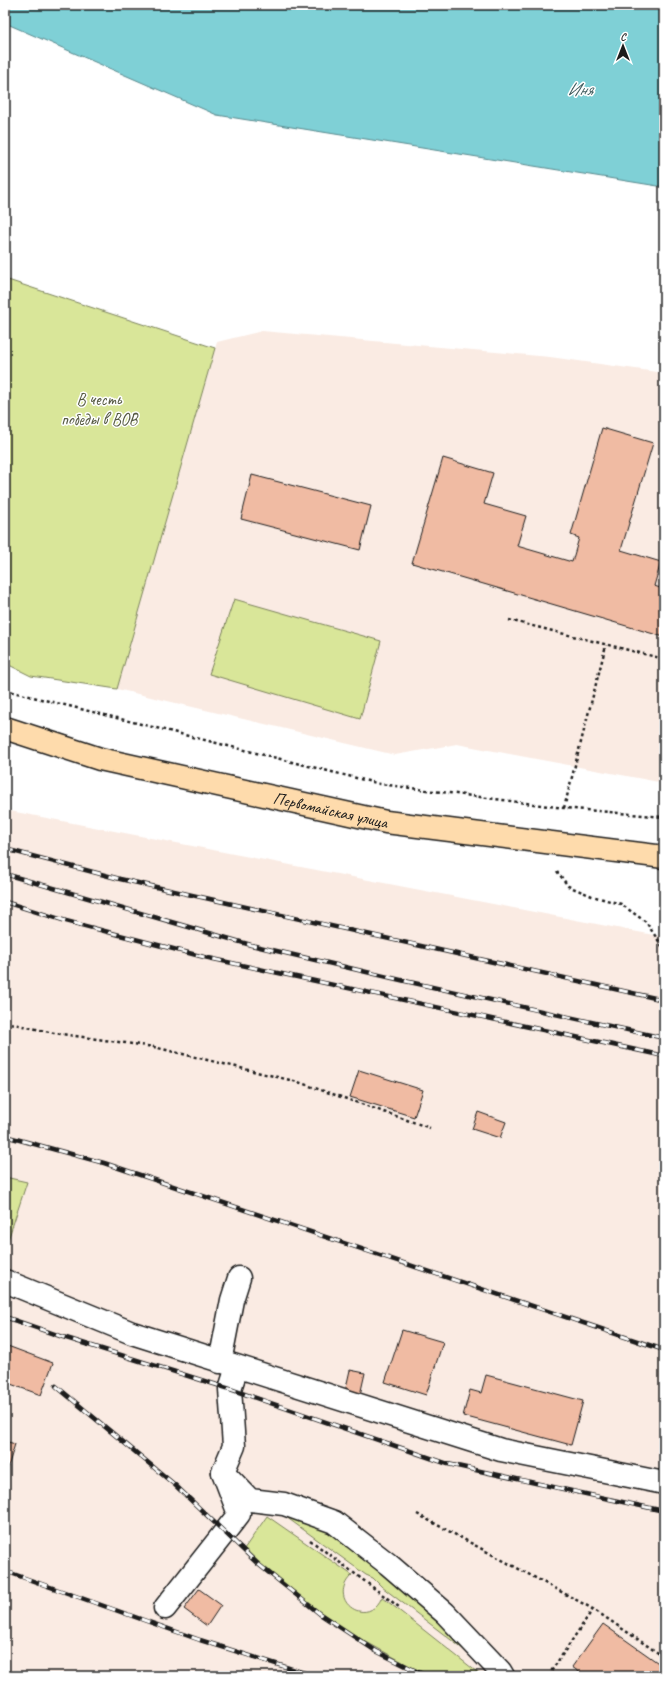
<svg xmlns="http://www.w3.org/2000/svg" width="669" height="1681" font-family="Caveat,sans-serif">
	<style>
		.built { fill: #faebe3 }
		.green { fill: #d9e699; stroke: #7a815a }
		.water { fill: #7fd0d6; stroke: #57888c }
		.building { fill: #f0bba3; stroke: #1c1c1c }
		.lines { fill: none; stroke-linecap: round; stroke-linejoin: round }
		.minor-casing { stroke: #1c1c1c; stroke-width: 25 }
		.major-casing { stroke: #1c1c1c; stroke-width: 25 }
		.path { stroke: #1c1c1c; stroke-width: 2.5; stroke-dasharray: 3 3; stroke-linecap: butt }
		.minor { stroke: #fff; stroke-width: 22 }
		.major { stroke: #fedbac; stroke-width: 22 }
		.rail-casing { stroke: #1c1c1c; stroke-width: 4.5 }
		.rail { stroke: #fff; stroke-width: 3; stroke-dasharray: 9; stroke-linecap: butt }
		.labels { text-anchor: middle; stroke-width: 3; stroke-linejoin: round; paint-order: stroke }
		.park-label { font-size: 17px; fill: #555942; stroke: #fff }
		.street-label { font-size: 17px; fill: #1c1c1c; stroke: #fff }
		.water-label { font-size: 18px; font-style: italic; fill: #3f5b5d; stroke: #fff }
	</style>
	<rect width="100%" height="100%" fill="#fff"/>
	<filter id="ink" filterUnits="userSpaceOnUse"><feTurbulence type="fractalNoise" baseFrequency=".025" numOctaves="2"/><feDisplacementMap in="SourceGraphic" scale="8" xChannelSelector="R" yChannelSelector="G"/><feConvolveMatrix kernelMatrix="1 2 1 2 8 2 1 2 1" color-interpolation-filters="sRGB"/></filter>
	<g filter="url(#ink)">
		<g class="built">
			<polygon points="262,331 550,357 664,373 664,783 457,744 395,755 117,689 217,342"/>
			<polygon points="5,810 664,937 664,1676 5,1676"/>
		</g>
		<g class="green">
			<polygon points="5,279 215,348 117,689 31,676 5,663"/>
			<polygon points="234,599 381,641 360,719 209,674"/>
			<polygon points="5,1177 27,1182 5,1249"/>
			<polygon points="275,1509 329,1525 417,1596 472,1656 382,1587 373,1578 366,1575"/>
			<path d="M 267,1516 L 352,1575 C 325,1600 368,1630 382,1597 L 482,1676 L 430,1676 L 408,1665 L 350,1633 L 293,1593 L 253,1561 L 244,1549 Z"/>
		</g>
		<polygon class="water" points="5,5 664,5 664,187 217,115 5,23"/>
		<g class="building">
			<polygon points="602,428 653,443 621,550 661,562 654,586 664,589 664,637 412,563 443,458 493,473 484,504 526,516 517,546 572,562 579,538 571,535"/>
			<polygon points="252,475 371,506 360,550 241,519"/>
			<polygon points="359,1070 423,1090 414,1117 350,1097"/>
			<polygon points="478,1112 506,1122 500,1138 472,1129"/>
			<polygon points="402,1330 443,1342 426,1395 385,1382"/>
			<polygon points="5,1345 53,1363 41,1395 5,1382"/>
			<polygon points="350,1370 365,1373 360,1395 345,1392"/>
			<polygon points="486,1375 583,1401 571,1445 463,1416 470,1390 481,1393"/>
			<polygon points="5,1441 15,1444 5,1477"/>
			<polygon points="199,1589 221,1605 207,1626 184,1609"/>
			<polygon points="603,1624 664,1667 664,1676 585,1676 572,1667"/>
		</g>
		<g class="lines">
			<defs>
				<g id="minor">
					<polyline points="5,1281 132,1333 501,1450 664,1483"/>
					<polyline points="220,1362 232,1300 239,1278"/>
					<polyline points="223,1472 250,1500 284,1504 334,1522 388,1564 445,1613 500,1671 503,1676"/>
					<polyline points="165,1608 239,1514 223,1472 234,1446 230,1389 237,1367"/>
				</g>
				<g id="major">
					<path id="s1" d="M 5,728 L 100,759 L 386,822 L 664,857"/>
				</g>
			</defs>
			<use href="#minor" class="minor-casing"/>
			<use href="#major" class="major-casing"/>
			<g class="path">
				<polyline points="509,620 664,659"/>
				<polyline points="5,690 380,784 564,808 664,817"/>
				<polyline points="564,808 606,645"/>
				<polyline points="557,871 568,886 592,896 621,904 646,922 664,949"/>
				<polyline points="5,1022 54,1033 154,1047 298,1082 430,1128"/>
				<polyline points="417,1514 593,1609 664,1657"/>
				<polyline points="310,1540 399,1607"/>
				<polyline points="548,1676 593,1609"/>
			</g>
			<use href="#minor" class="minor"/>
			<use href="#major" class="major"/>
			<defs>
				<g id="rail">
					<polyline points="5,849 120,879 664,1000"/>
					<polyline points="5,874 251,945 405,981 664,1038"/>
					<polyline points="5,902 66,921 204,957 664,1056"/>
					<polyline points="5,1136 104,1163 664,1350"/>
					<polyline points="5,1317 63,1337 230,1389 448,1464 664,1511"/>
					<polyline points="56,1386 175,1485 258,1564 320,1614 376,1651 426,1676"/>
					<polyline points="5,1571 200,1640 314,1676"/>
				</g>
			</defs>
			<use href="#rail" class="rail-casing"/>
			<use href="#rail" class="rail"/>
		</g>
	</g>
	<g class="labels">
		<g class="park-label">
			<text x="99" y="405">В честь<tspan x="99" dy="20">победы в ВОВ</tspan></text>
		</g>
		<g class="street-label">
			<text dy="6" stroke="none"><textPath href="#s1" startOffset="336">Первомайская улица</textPath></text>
		</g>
		<g class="water-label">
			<text x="580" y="95">Иня</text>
		</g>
	</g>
	<rect width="669" height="1681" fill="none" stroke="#fff" stroke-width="20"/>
	<rect x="10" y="10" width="649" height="1661" fill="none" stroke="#1c1c1c" stroke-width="1.5" filter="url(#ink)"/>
	<g transform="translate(623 46)" stroke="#ffffff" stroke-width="3" paint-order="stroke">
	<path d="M0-3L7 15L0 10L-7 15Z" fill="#1c1c1c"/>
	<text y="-6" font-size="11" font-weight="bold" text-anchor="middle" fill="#1c1c1c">С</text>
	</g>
</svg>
